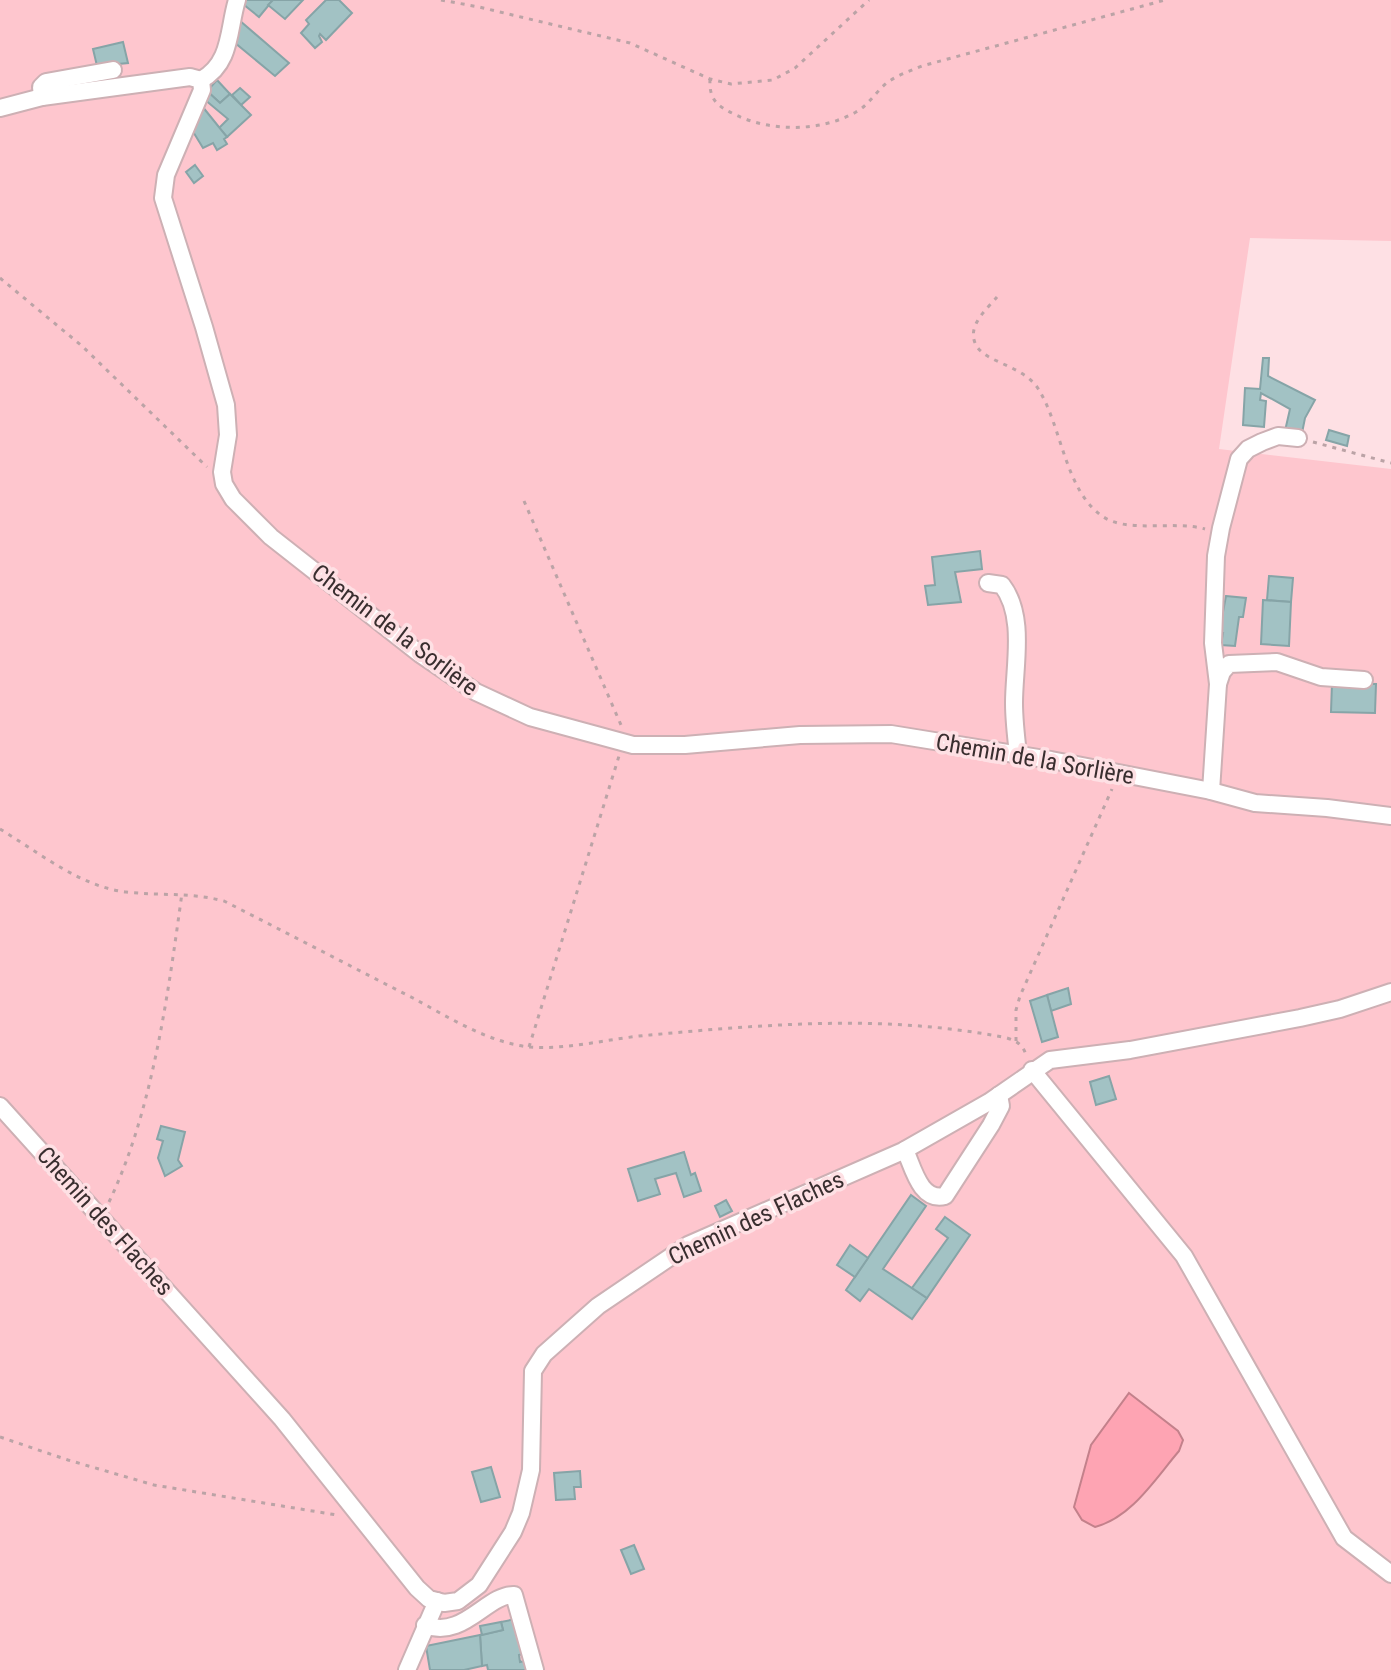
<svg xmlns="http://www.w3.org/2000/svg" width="1391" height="1670" font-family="'Roboto Condensed',sans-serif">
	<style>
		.green { fill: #fec6ce }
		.water { fill: #fea4b3; stroke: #c3818b; stroke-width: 2 }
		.building { fill: #a2c2c4; stroke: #86a4a7; stroke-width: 2 }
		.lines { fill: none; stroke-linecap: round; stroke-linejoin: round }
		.minor-casing { stroke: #cdb0b4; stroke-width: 20 }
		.path { stroke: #bba3a6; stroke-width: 3; stroke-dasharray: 4 6; stroke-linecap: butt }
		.minor { stroke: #fff; stroke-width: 16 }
		.labels { text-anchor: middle; stroke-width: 7; stroke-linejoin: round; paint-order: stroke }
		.street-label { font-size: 24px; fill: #392e2f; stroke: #fee0e4 }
	</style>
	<rect width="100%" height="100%" fill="#fee0e4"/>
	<polygon class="green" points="0,0 1391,0 1391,241 1250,238 1219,449 1391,469 1391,1670 0,1670"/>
	<path class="water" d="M 1129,1393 L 1178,1431 L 1183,1440 L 1179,1451 C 1155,1479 1132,1517 1095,1527 L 1082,1520 L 1074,1507 L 1091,1445 Z"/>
	<g class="building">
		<polygon points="246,0 273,0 259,17 243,4"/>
		<polygon points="273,0 303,0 285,19 268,5"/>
		<polygon points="326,0 339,0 352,13 326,40 320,34 319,36 322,42 315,48 301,33 309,24 306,20"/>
		<polygon points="239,20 289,63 275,76 234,42"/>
		<polygon points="123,42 128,63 97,66 93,49"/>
		<polygon points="217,80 230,94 220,103 207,91"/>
		<polygon points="240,88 250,97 241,105 232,95"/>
		<polygon points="207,91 220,103 230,94 251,115 227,137 219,128 228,119 204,99"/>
		<polygon points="202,106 227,137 224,139 227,144 217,150 213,143 203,148 192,130"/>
		<polygon points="195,165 203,176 194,183 186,172"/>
		<polygon points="1263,358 1269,358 1268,376 1315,400 1305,418 1302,433 1285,431 1290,409 1261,393 1260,400 1266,401 1264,427 1243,425 1245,388 1260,389"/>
		<polygon points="1329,430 1349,436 1347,446 1326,440"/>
		<polygon points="980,551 982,569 955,572 961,602 928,605 925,586 935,585 932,557"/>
		<polygon points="1269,576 1293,578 1291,602 1267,600"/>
		<polygon points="1226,596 1246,598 1243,617 1239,617 1235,646 1221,645 1223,633 1219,633"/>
		<polygon points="1263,600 1291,602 1289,646 1261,644"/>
		<polygon points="1332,683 1376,684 1375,713 1331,712"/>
		<polygon points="1068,988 1071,1004 1051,1011 1047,995"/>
		<polygon points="1047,995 1058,1037 1042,1042 1030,1001"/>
		<polygon points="1109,1076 1116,1099 1096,1105 1090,1082"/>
		<polygon points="161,1126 185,1132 178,1160 182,1166 165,1176 158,1158 163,1141 157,1139"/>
		<polygon points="684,1152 691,1175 695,1173 701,1191 684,1197 676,1173 655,1179 660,1194 638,1201 628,1169"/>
		<polygon points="911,1195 926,1206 883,1269 927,1298 912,1319 869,1289 860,1301 846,1290"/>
		<polygon points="726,1200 732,1211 720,1217 715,1206"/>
		<polygon points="945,1217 970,1235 927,1298 912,1288 948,1238 936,1229"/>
		<polygon points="850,1245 868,1258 855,1277 837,1265"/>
		<polygon points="491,1467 500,1497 481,1502 472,1472"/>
		<polygon points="580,1471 581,1487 574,1487 575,1499 556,1500 554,1473"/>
		<polygon points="634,1545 644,1569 631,1574 621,1550"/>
		<polygon points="516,1619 523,1654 519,1655 520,1662 525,1661 527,1670 488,1670 487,1665 482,1666 480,1635 503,1630 501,1622"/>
		<polygon points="501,1622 503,1630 482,1635 480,1626"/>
		<polygon points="480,1635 482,1666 464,1670 430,1670 426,1646"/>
	</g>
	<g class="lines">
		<defs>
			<g id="minor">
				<path d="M 201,80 C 232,63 228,29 237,0"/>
				<polyline points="42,97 41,87 46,82 113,70"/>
				<polyline points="0,108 42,97 190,77 201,80 202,90 166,175 163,198 204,327 226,405 228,435 222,472 224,484 233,499 271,537 420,654 476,692 530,717 633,745 685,745 800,735 891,734 1051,760 1211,791 1255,803 1327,808 1391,816"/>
				<path d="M 988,583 L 1002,585 C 1026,616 1014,666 1014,703 C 1014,720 1016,737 1018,754"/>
				<polyline points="1218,684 1222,672 1229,664 1277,662 1321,677 1364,680"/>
				<polyline points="1211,791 1218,684 1213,643 1216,556 1221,528 1239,459 1248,449 1262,442 1278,436 1298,438"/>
				<polyline points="1032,1070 1184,1256 1344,1538 1391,1574"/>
				<polyline points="0,1106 282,1419 417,1588 429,1599 444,1603 458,1601 479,1585 513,1532 521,1513 531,1470 533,1371 544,1354 598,1306 688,1245 903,1151 989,1102 1050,1060 1130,1050 1300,1018 1340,1009 1391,992"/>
				<path d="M 905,1150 C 913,1167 920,1202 945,1196 L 991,1125 L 1001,1106 L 999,1095"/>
				<path d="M 425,1625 C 463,1640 487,1594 514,1595 L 535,1670"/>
				<polyline points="407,1670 437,1601"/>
			</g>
		</defs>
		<use href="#minor" class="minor-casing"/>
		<g class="path">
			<polyline points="441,0 479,7 630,43 710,79 731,84 773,80 795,68 869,0"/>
			<path d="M 710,79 C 709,100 717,106 736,115 C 771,132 821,132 856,112 C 869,105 876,91 888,82 C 898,75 910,71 922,66 L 1165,0"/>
			<polyline points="0,278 82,346 207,467"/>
			<path d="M 997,297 C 987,309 966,326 976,345 C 985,363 1024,365 1039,390 C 1062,428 1065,490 1102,516 C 1127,534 1174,520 1205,529"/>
			<polyline points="1313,442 1391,463"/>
			<polyline points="524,501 621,725"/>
			<path d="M 0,829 C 38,852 81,887 126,892 C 161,896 189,892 224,901 C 287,933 350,966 413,998 C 448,1017 489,1043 530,1047 C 569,1050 611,1038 650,1035 C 770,1024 888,1014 1007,1038 C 1017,1041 1023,1045 1026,1055"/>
			<polyline points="1016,1041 1016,1010 1020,996 1112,789"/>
			<polyline points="529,1047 619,756"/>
			<path d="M 109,1202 C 153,1110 168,994 182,893"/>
			<polyline points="0,1437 68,1460 154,1485 337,1515"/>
		</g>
		<use href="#minor" class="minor"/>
	</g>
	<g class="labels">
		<g class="street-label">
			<text transform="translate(395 630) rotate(37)" y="8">Chemin de la Sorlière</text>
			<text transform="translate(1035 759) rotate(10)" y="8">Chemin de la Sorlière</text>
			<text transform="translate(756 1218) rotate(-25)" y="8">Chemin des Flaches</text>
			<text transform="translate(105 1221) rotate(48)" y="8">Chemin des Flaches</text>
		</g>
	</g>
</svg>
